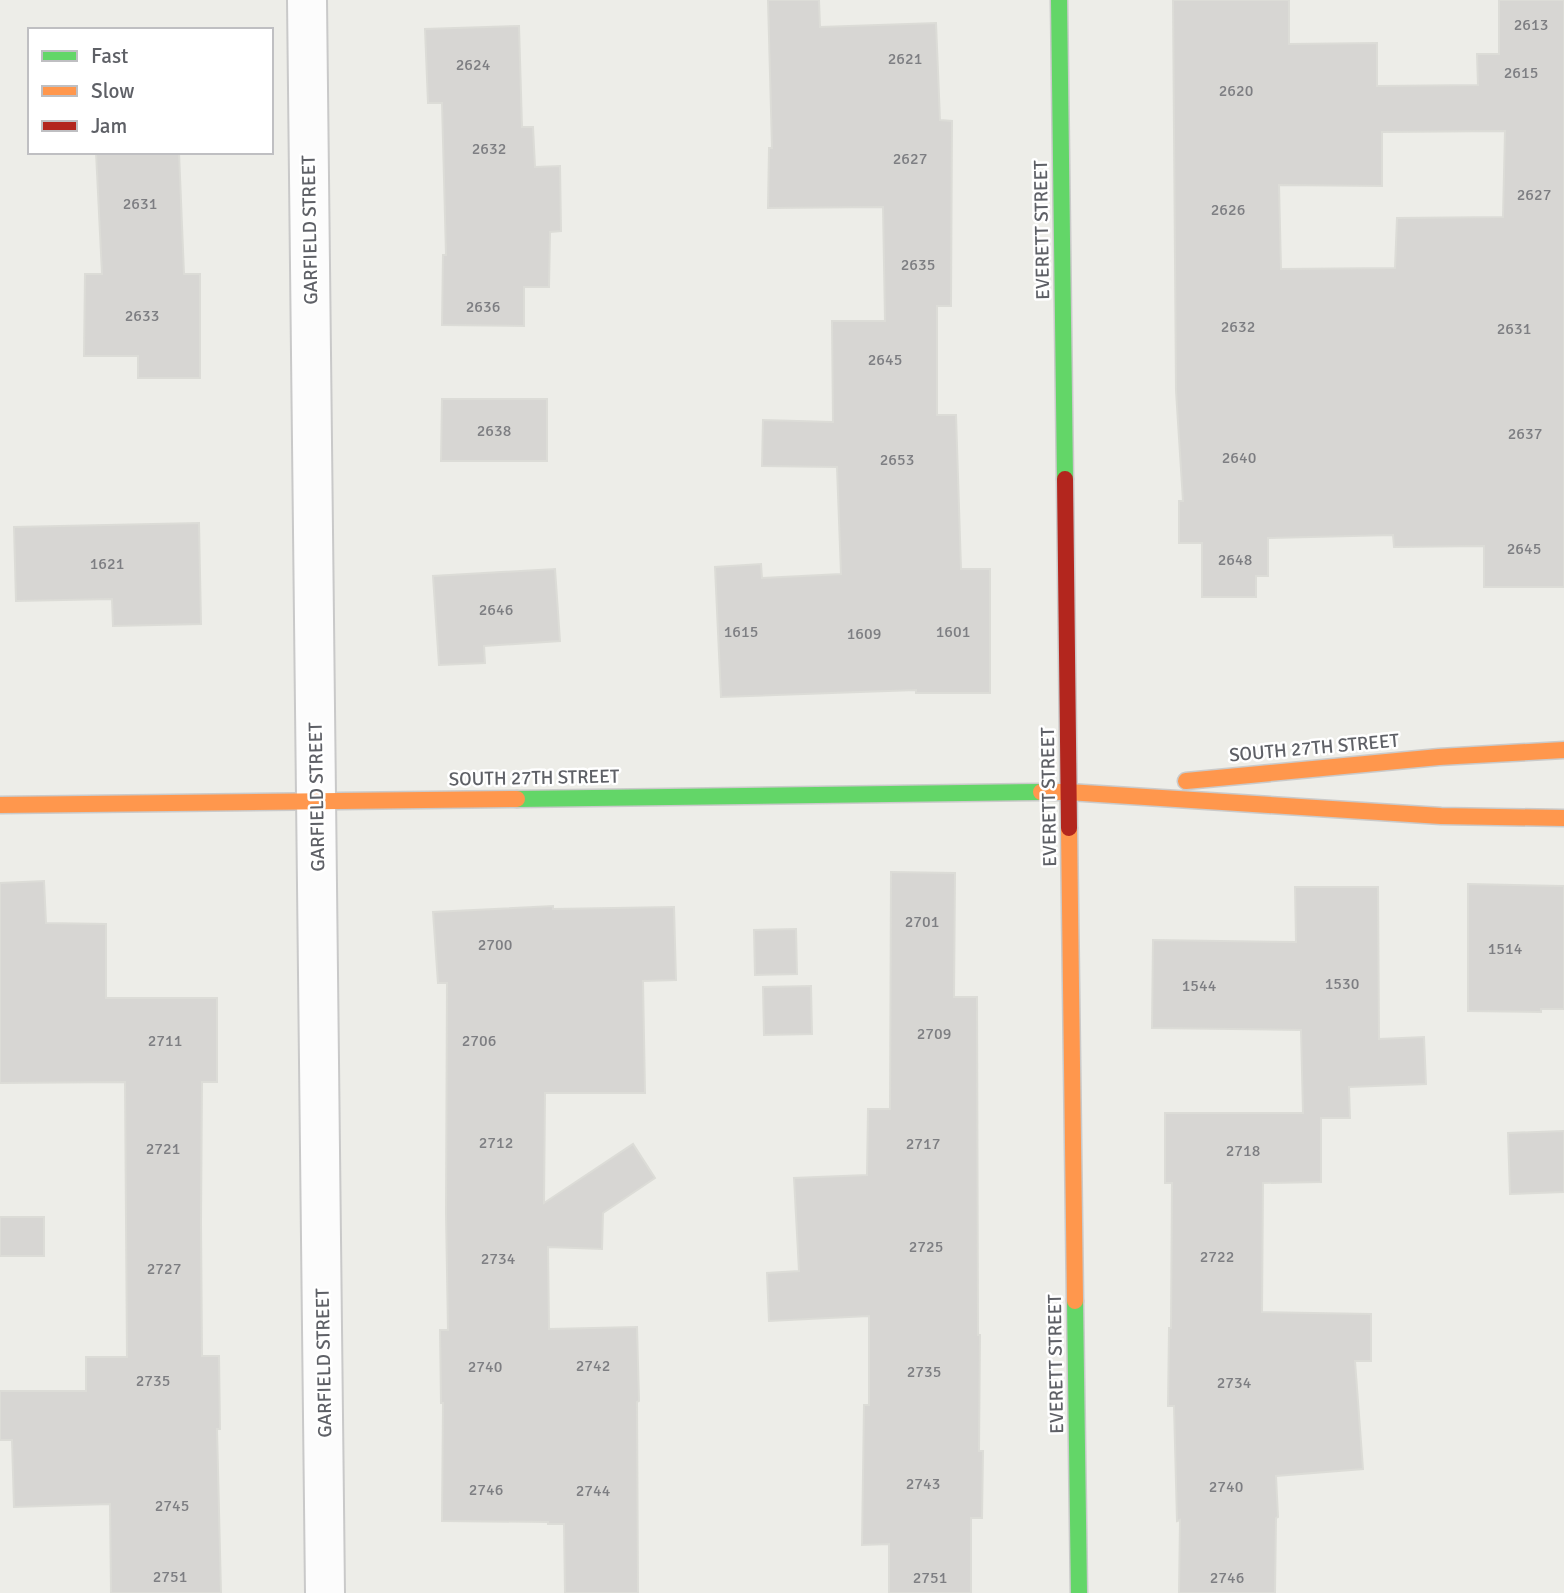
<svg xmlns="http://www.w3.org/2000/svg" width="1564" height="1593" font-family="Signika,sans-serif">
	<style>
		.building { fill: #d7d6d3; stroke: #dcdcd7; stroke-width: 2; fill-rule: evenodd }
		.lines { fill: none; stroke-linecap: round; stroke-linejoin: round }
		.street-casing { stroke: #c9c9c9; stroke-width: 42 }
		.fast-casing { stroke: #cacaca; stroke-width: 19 }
		.slow-casing { stroke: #cacaca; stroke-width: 19 }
		.jam-casing { stroke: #cacaca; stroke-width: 19 }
		.street { stroke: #fcfcfc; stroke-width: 38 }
		.fast { stroke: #63d668; stroke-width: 16 }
		.slow { stroke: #ff974d; stroke-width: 16 }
		.jam { stroke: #b3261e; stroke-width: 16 }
		.labels { text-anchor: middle; stroke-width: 5; stroke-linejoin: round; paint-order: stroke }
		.number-label { font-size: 16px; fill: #7d7e82 }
		.street-label { font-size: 19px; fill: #5e6066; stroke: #fff }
	</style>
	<rect width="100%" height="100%" fill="#edede8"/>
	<g class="building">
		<polygon points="768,0 819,0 820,27 936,23 940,120 952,121 951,306 937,306 937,415 956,415 961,569 990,569 990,693 916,693 916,690 721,697 715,567 761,564 762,578 841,574 837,467 762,466 763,420 833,422 832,321 885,321 883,207 768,208 769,148 772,148"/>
		<path d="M 1173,0 L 1289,0 L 1289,44 L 1377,43 L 1377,86 L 1478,85 L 1477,54 L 1499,54 L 1499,0 L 1564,0 L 1564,587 L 1484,587 L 1484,546 L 1394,547 L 1393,535 L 1268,538 L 1268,576 L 1256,576 L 1256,597 L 1202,597 L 1202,543 L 1179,543 L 1179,501 L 1183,501 L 1176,391 ZM 1505,131 L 1503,217 L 1397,218 L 1395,268 L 1281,269 L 1279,185 L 1382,186 L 1382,132 Z"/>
		<polygon points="519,26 522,127 533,127 535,167 560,166 561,231 550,232 549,287 524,287 524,326 442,325 443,255 446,255 442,103 428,103 425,29"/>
		<polygon points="96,152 179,152 184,274 200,274 200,378 138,378 138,356 84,356 85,274 102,274"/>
		<polygon points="442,399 547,399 547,461 441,461"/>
		<polygon points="199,523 201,624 113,626 112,599 16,601 14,527"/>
		<polygon points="555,569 560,641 484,646 485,663 439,665 433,576"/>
		<polygon points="891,872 955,873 954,997 977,997 978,1335 980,1335 979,1451 983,1451 982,1518 971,1518 971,1593 889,1593 889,1544 862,1545 864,1405 869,1405 869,1316 769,1321 767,1273 799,1271 794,1178 867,1175 868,1109 890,1109"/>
		<polygon points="44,881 46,923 106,924 106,998 217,998 217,1082 202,1082 201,1222 202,1356 219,1356 220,1429 217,1429 221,1593 111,1593 110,1504 14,1507 12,1440 0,1440 0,1391 86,1391 86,1357 127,1357 125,1082 0,1083 0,883"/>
		<polygon points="1468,884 1564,886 1564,1009 1541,1009 1541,1012 1468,1011"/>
		<polygon points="1295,887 1378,887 1379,1039 1424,1037 1426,1084 1349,1087 1350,1118 1321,1118 1321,1182 1263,1183 1262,1312 1371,1314 1371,1361 1355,1361 1363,1469 1276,1476 1278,1517 1276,1518 1275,1593 1179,1593 1180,1520 1177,1521 1174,1406 1168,1406 1169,1328 1171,1328 1172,1183 1165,1183 1165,1113 1303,1113 1301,1030 1152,1028 1153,940 1296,942"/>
		<polygon points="553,906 553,909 674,907 676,980 643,981 645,1093 545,1093 544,1203 633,1144 655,1178 603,1213 602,1249 548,1247 549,1329 637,1327 639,1401 637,1402 638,1593 565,1593 564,1524 548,1524 548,1522 442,1521 443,1403 441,1403 440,1330 448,1330 446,1213 447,983 438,983 433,912"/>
		<polygon points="796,929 797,974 755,975 754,930"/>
		<polygon points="811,986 812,1034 764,1035 763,987"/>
		<polygon points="1564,1131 1564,1192 1510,1194 1508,1133"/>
		<rect x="0" y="1217" width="44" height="39"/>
	</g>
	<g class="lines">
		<defs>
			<polyline id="street" points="307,0 325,1593"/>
			<g id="fast">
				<polyline points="1059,0 1065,479"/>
				<polyline points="517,799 1041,792"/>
				<polyline points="1075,1301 1079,1593"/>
			</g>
			<g id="slow">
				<polyline points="1186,781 1439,757 1564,750"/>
				<polyline points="1041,792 1068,792 1441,816 1564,818"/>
				<polyline points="0,805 517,799"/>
				<polyline points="1069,828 1075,1301"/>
			</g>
			<polyline id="jam" points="1065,479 1069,828"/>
		</defs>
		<use href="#street" class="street-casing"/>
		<use href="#fast" class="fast-casing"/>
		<use href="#slow" class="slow-casing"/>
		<use href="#jam" class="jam-casing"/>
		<use href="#street" class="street"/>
		<use href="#fast" class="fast"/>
		<use href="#slow" class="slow"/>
		<use href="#jam" class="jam"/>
	</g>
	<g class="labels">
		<g class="number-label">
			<text x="1531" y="30">2613</text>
			<text x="905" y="64">2621</text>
			<text x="473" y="70">2624</text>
			<text x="1521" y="78">2615</text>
			<text x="1236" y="96">2620</text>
			<text x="489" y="154">2632</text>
			<text x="910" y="164">2627</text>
			<text x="1534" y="200">2627</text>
			<text x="140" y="209">2631</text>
			<text x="1228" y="215">2626</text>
			<text x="918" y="270">2635</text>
			<text x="483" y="312">2636</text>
			<text x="142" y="321">2633</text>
			<text x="1238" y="332">2632</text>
			<text x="1514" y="334">2631</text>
			<text x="885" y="365">2645</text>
			<text x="494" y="436">2638</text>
			<text x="1525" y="439">2637</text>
			<text x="1239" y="463">2640</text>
			<text x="897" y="465">2653</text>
			<text x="1524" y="554">2645</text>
			<text x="1235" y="565">2648</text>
			<text x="107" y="569">1621</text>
			<text x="496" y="615">2646</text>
			<text x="741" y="637">1615</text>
			<text x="953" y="637">1601</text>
			<text x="864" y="639">1609</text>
			<text x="922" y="927">2701</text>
			<text x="495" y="950">2700</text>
			<text x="1505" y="954">1514</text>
			<text x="1342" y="989">1530</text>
			<text x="1199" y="991">1544</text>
			<text x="934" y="1039">2709</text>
			<text x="165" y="1046">2711</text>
			<text x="479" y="1046">2706</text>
			<text x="496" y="1148">2712</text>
			<text x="923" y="1149">2717</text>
			<text x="163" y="1154">2721</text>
			<text x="1243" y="1156">2718</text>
			<text x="926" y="1252">2725</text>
			<text x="1217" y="1262">2722</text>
			<text x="498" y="1264">2734</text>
			<text x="164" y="1274">2727</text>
			<text x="593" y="1371">2742</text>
			<text x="485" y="1372">2740</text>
			<text x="924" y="1377">2735</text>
			<text x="153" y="1386">2735</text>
			<text x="1234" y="1388">2734</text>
			<text x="923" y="1489">2743</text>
			<text x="1226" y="1492">2740</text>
			<text x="486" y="1495">2746</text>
			<text x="593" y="1496">2744</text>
			<text x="172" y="1511">2745</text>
			<text x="170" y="1582">2751</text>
			<text x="930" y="1583">2751</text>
			<text x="1227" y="1583">2746</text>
		</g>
		<g class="street-label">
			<text transform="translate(309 230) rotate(-91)" y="7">GARFIELD STREET</text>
			<text transform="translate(1041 230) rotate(-91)" y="7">EVERETT STREET</text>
			<text transform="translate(1314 747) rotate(-5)" y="7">SOUTH 27TH STREET</text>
			<text transform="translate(534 777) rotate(-1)" y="7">SOUTH 27TH STREET</text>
			<text transform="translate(316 797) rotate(-91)" y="7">GARFIELD STREET</text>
			<text transform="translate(1048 797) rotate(-91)" y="7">EVERETT STREET</text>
			<text transform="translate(323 1363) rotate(-91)" y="7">GARFIELD STREET</text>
			<text transform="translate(1055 1364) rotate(-91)" y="7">EVERETT STREET</text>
		</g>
	</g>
	<rect x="28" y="28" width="245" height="126" fill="#ffffff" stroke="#bfbfc2" stroke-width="2"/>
	<rect x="42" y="51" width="35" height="10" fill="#63d668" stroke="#bfbfc2" stroke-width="2"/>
	<text x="91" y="63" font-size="21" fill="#5e6066">Fast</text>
	<rect x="42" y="86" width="35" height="10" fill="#ff974d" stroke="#bfbfc2" stroke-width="2"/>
	<text x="91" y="98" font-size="21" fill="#5e6066">Slow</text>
	<rect x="42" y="121" width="35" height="10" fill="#b3261e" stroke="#bfbfc2" stroke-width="2"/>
	<text x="91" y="133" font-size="21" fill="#5e6066">Jam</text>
</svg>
